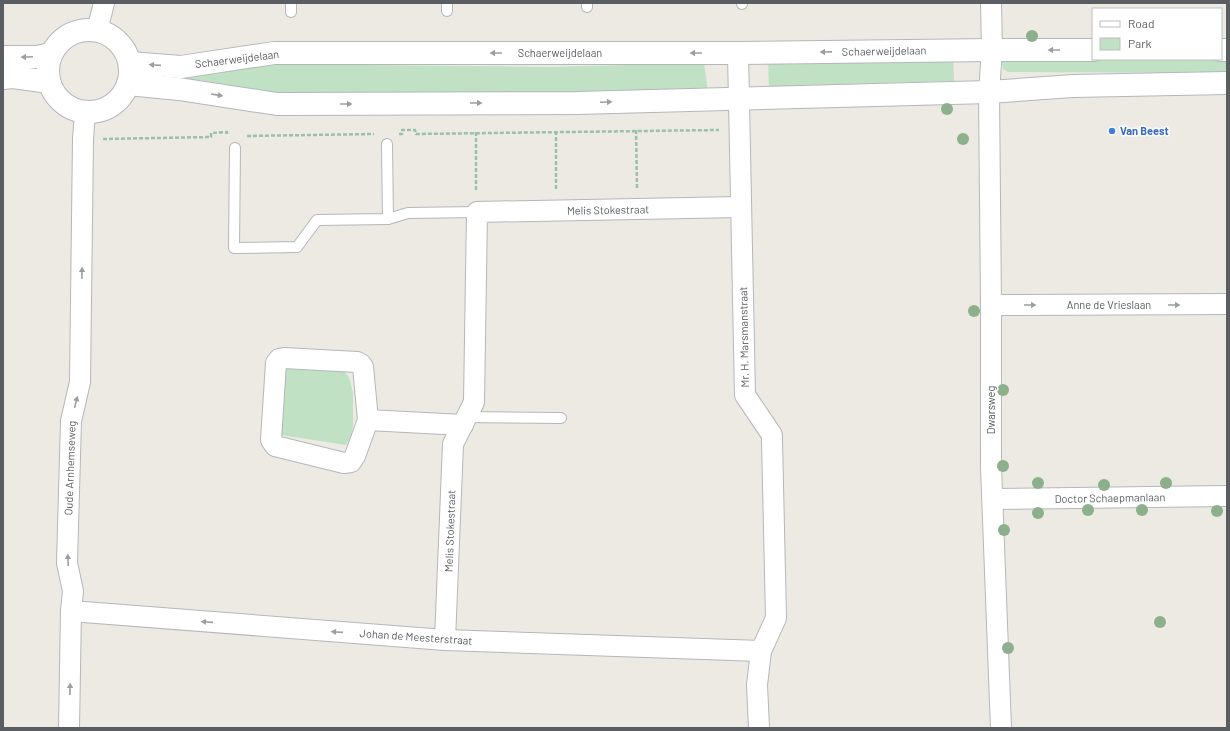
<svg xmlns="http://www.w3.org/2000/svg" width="1230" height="731" font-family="Barlow,sans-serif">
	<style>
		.green { fill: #c1e1c4 }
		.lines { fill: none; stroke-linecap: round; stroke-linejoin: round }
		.service-casing { stroke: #b4b7bb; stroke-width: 12 }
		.minor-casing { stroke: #b4b7bb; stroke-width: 22 }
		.tertiary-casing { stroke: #b4b7bb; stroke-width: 24 }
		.path { stroke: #9ac1a9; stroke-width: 2.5; stroke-dasharray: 4 2; stroke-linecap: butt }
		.service { stroke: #fff; stroke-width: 10 }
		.minor { stroke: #fff; stroke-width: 20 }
		.tertiary { stroke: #fff; stroke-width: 22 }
		.tree { fill: #8caf8c }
		.oneway { fill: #9c9ea0 }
		.shop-dot { fill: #3f7fe0; stroke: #fff; stroke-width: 1.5 }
		.labels { text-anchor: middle; stroke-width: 3; stroke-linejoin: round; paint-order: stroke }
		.street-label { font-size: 11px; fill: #5a5d61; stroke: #fff }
		.shop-label { font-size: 11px; font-weight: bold; fill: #366cbe; stroke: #fff; text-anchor: start }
	</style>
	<rect width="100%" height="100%" fill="#eceae2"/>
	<g class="green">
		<polygon points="953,55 954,81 803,85 769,87 768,61"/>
		<polygon points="1006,55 1093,59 1221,59 1227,55 1227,73 1008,72 1003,69 1002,62"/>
		<polygon points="704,63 708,92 475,93 249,92 207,81 169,78 268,64 549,67"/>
		<polygon points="286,364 342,369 349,377 353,393 353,426 351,437 346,445 281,435 282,387"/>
	</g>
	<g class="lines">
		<defs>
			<g id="service">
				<polyline points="447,3 447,11"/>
				<polyline points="742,3 742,4"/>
				<polyline points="587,7 587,3"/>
				<polyline points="291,12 291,3"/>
				<polyline points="387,144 388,219"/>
				<polyline points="235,148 234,248 297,247 317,220 388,219 408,213 477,212"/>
				<polyline points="467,417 561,418"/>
			</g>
			<g id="minor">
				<polyline points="991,3 992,50 989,92 991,305 991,467 1001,728"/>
				<polyline points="97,31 104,3"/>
				<polyline points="738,53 745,395 772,435 772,440 776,618 761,651 757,685 759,728"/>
				<polyline points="991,305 1227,304"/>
				<polyline points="368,420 363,367 361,364 357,362 284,358 279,359 276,363 271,440 275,446 344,463 351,462 355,456 368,420 463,425"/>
				<polyline points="993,499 1227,496"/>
				<polyline points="71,611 445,640 761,651"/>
				<polyline points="445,640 453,444 474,402 477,212 740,207"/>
				<polyline points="69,728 71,611 73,591 67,563 71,421 80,382 83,139 85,112"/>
			</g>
			<g id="tertiary">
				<circle cx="89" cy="71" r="41"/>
				<polyline points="1221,50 1227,50"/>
				<polyline points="3,57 37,57 51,54"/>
				<polyline points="130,63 181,67 274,53 738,53 992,50 1093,50"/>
				<polyline points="3,78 13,77 49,82"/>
				<polyline points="128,84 179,89 277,104 577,103 989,92 1073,86 1227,83"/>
			</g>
		</defs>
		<use href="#service" class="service-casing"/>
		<use href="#minor" class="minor-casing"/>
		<use href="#tertiary" class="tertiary-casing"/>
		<g class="path">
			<polyline points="636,130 637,188"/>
			<polyline points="556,131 556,189"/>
			<polyline points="476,132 476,192"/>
			<polyline points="399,134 402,134 402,130 415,130 416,134 719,130"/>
			<polyline points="247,136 374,134"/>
			<polyline points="103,139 211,137 211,133 227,132 227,134"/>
		</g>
		<use href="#service" class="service"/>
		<use href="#minor" class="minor"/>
		<use href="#tertiary" class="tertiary"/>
	</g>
	<g class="tree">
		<circle cx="1032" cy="36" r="6"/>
		<circle cx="947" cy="109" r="6"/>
		<circle cx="963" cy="139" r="6"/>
		<circle cx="974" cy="311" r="6"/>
		<circle cx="1003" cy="390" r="6"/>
		<circle cx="1003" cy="466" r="6"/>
		<circle cx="1038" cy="483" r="6"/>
		<circle cx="1166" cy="483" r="6"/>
		<circle cx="1104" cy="485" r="6"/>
		<circle cx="1088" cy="510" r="6"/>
		<circle cx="1142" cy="510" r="6"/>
		<circle cx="1217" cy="511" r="6"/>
		<circle cx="1038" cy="513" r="6"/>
		<circle cx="1004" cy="530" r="6"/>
		<circle cx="1160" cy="622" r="6"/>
		<circle cx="1008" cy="648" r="6"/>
	</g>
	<defs><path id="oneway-solid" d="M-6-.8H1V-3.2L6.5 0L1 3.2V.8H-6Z"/></defs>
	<g class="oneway">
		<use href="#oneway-solid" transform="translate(1054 50) rotate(-180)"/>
		<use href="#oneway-solid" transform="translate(826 52) rotate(179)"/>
		<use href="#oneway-solid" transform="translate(496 53) rotate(-180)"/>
		<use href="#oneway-solid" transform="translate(696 53) rotate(-180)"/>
		<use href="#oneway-solid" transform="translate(27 57) rotate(178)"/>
		<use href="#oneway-solid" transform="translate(155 65) rotate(-176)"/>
		<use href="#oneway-solid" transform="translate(217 95) rotate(9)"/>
		<use href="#oneway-solid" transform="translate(606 102) rotate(-2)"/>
		<use href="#oneway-solid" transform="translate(476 103)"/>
		<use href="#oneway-solid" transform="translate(346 104)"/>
		<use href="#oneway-solid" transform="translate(82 273) rotate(-89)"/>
		<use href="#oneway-solid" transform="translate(1030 305)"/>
		<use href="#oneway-solid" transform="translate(1174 305)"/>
		<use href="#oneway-solid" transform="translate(76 402) rotate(-76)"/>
		<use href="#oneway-solid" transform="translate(68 560) rotate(-92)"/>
		<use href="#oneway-solid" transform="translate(207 622) rotate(-176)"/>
		<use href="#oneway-solid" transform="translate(337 632) rotate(-176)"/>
		<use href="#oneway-solid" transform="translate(70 689) rotate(-89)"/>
	</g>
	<circle class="shop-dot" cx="1112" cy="131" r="4"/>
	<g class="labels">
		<g class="street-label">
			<text transform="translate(884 51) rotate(-1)" y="4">Schaerweijdelaan</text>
			<text x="560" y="57">Schaerweijdelaan</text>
			<text transform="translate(237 59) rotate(-7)" y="4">Schaerweijdelaan</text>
			<text transform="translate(608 210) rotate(-1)" y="4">Melis Stokestraat</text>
			<text x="1109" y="309">Anne de Vrieslaan</text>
			<text transform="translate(744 337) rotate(-91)" y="4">Mr. H. Marsmanstraat</text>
			<text transform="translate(991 410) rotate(-90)" y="4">Dwarsweg</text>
			<text transform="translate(70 468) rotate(-88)" y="4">Oude Arnhemseweg</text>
			<text transform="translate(1110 498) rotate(-1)" y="4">Doctor Schaepmanlaan</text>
			<text transform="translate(450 531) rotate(-88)" y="4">Melis Stokestraat</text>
			<text transform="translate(416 637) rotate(4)" y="4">Johan de Meesterstraat</text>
		</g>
		<g class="shop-label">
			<text x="1120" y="135">Van Beest</text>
		</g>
	</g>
	<rect width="1230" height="731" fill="none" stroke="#5a5d61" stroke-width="8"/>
	<rect x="1092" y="8" width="130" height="52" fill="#ffffff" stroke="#bdbec0"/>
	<rect x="1100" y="21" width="20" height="6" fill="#ffffff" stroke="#bdbec0"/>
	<text x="1128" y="28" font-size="12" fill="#5a5d61">Road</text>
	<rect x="1100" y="38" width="20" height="12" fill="#c1e1c4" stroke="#bdbec0"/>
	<text x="1128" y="48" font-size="12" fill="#5a5d61">Park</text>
</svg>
